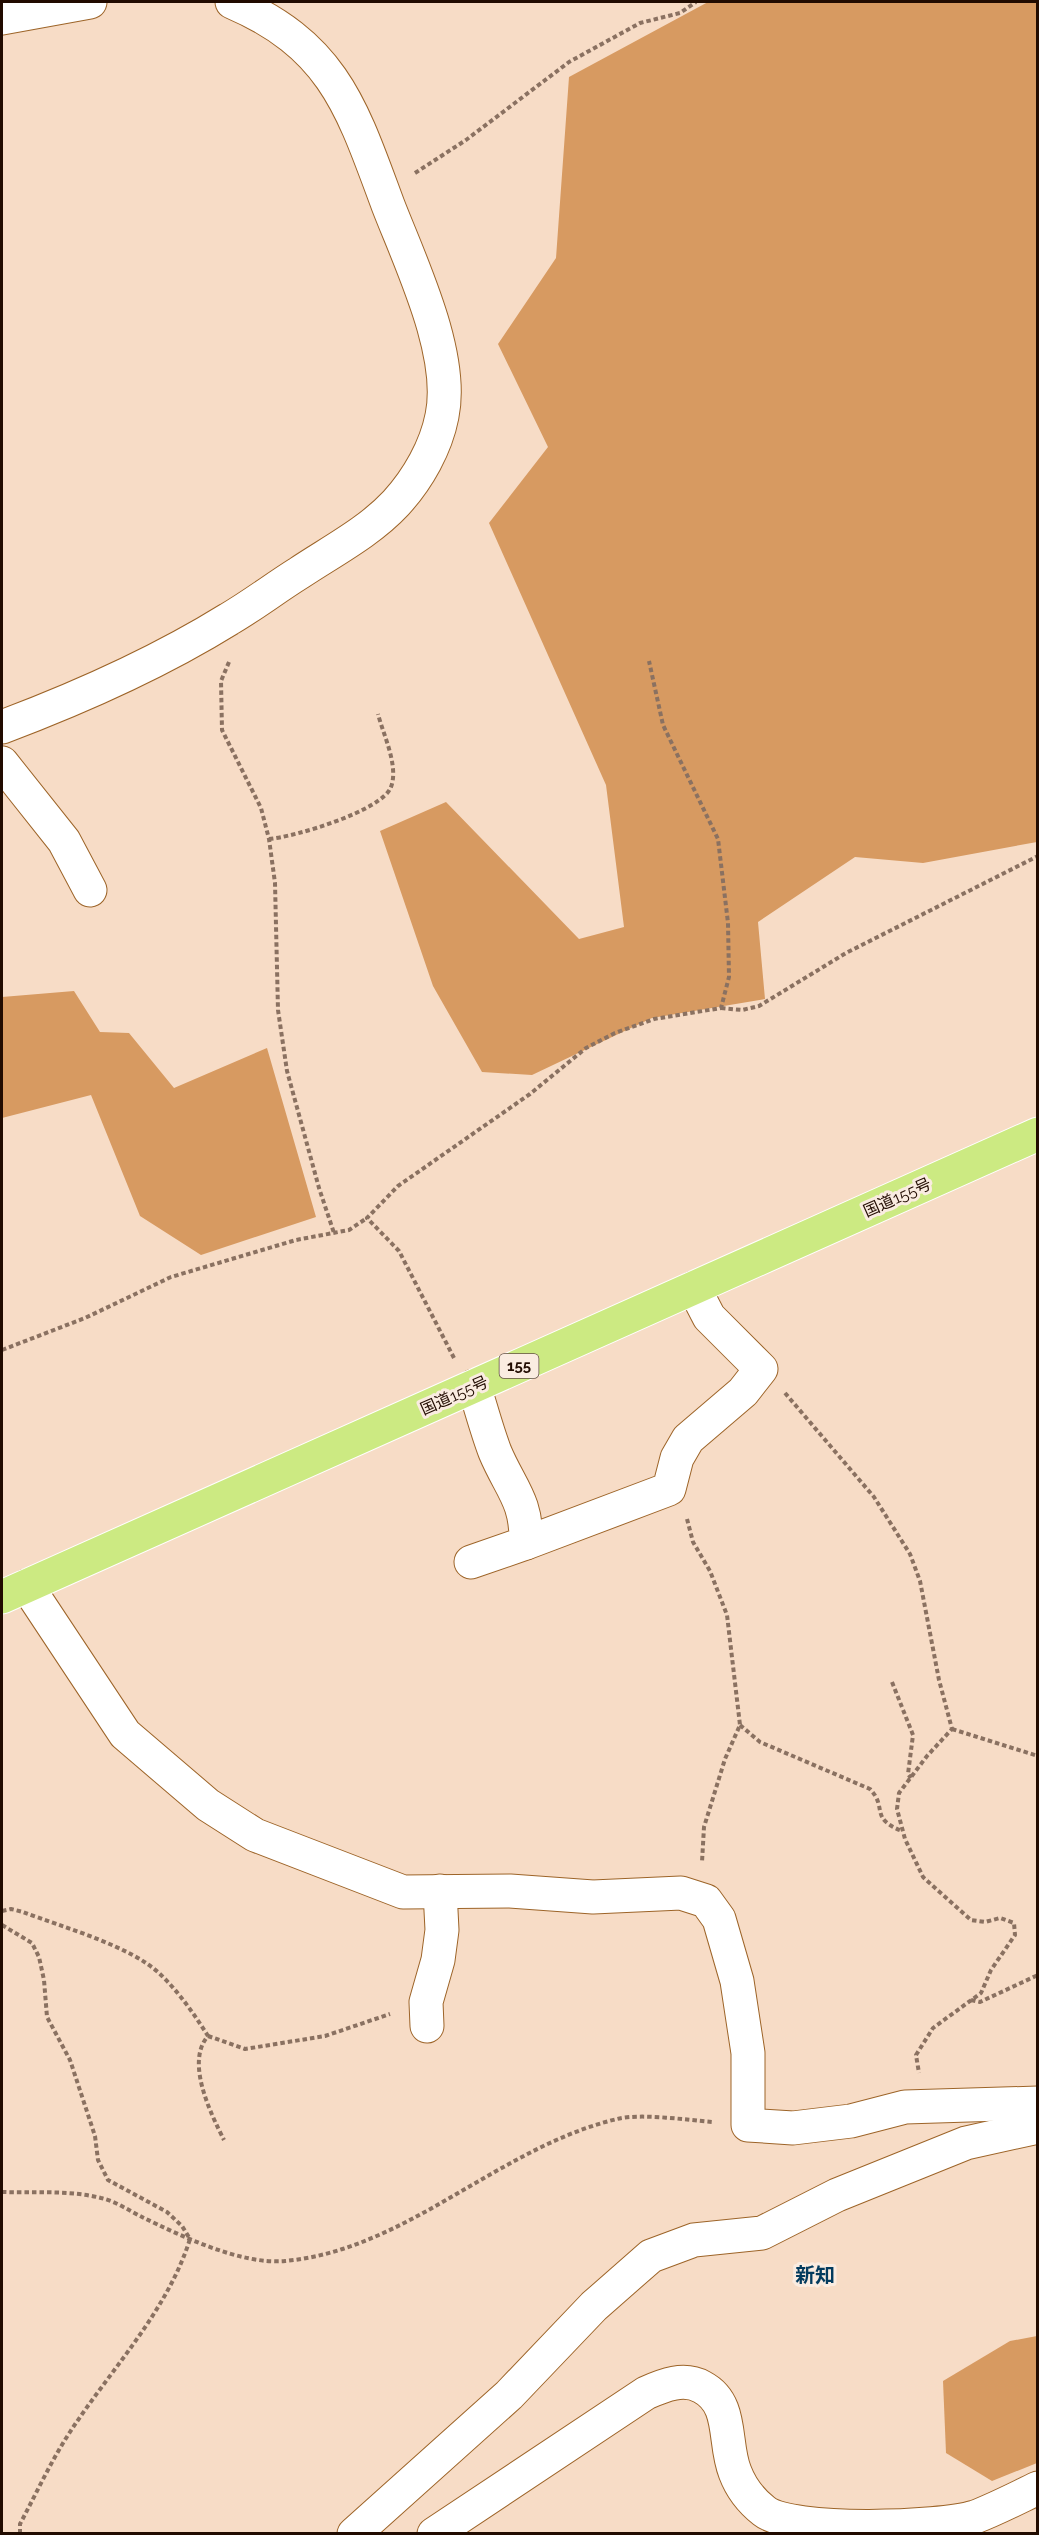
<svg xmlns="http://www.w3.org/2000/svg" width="1039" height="2535" font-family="Raleway,'Noto Sans JP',sans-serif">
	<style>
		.forest { fill: #d79a61 }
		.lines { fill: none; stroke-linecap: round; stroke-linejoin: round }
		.minor-casing { stroke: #9d6428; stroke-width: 35 }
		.tertiary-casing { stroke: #9d6428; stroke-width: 35 }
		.trunk-casing { stroke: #fff; stroke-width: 35 }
		.path { stroke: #8a7161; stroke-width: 4; stroke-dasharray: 4.5 3; stroke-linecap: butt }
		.minor { stroke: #fff; stroke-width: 33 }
		.tertiary { stroke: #fff; stroke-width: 33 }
		.trunk { stroke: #ccea82; stroke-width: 33 }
		.labels { text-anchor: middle; stroke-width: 6; stroke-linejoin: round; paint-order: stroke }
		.shield { fill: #faece1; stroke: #624e44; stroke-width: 1.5 }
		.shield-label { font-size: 15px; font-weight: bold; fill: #210b00 }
		.street-label { font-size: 16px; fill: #210b00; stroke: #faece1 }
		.quarter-label { font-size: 20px; font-weight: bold; fill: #033b5e; stroke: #faece1 }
	</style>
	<rect width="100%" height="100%" fill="#f7dcc6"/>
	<g class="forest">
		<polygon points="708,2 1037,2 1037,842 923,863 855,857 758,922 765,999 652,1018 532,1075 482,1072 433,986 380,831 446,802 579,939 624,927 606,785 489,523 548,447 498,344 556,258 569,77"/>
		<polygon points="74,991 100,1032 129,1033 174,1088 267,1048 316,1217 201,1255 140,1216 91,1095 2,1118 2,997"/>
		<polygon points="1037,2336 1037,2463 992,2481 946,2453 943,2381 1010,2341"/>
	</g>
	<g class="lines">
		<defs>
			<g id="minor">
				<polyline points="2,763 64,841 90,890"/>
				<polyline points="526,1543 669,1489 677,1458 688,1439 743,1392 761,1369 709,1317 694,1288"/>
				<path d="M 471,1562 L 526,1543 C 527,1500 510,1488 495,1452 C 487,1431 481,1408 474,1386"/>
				<polyline points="27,1586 125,1734 208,1805 255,1835 403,1892 510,1891 593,1897 681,1893 706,1901 719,1919 737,1981 748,2053 748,2125 793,2128 851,2121 905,2107 1038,2103"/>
				<polyline points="427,2026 426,2002 438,1960 442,1930 440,1891"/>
				<polyline points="354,2534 509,2395 594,2306 651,2256 694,2240 762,2233 837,2195 966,2143 1038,2127"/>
				<path d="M 434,2534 L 646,2393 C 664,2385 684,2377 702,2387 C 734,2404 723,2442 735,2472 C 741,2488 750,2500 764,2511 C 791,2533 941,2528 975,2517 C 996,2509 1017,2498 1038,2488"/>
			</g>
			<g id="tertiary">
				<polyline points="2,18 90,2"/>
				<path d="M 2,727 C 79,698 158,663 229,619 C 253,605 275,588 299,573 C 332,551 369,532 396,503 C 418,479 436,447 442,416 C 455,354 410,262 388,205 C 352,108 334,46 232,2"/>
			</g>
			<polyline id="trunk" points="2,1597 1038,1134"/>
		</defs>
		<use href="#minor" class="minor-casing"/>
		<use href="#tertiary" class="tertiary-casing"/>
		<use href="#trunk" class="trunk-casing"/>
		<g class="path">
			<polyline points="415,173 466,140 569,62 640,23 680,13 696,2"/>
			<polyline points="229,662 221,681 222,730 261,808 269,839 275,883 278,1010 287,1071 319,1188 334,1233"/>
			<path d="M 269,839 C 294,837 382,811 391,787 C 399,766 383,734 378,714"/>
			<polyline points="721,1008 742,1010 759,1006 846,953 1038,856"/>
			<polyline points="2,1350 85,1318 171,1277 296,1240 349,1230 367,1218"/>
			<polyline points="454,1358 399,1251 367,1218 398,1186 530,1094 586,1048 615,1033 654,1019 721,1008 729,977 728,923 718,839 663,725 649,661"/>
			<polyline points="785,1393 874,1497 910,1554 920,1581 939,1680 952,1729 927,1756 899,1793 897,1809 905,1839 923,1877 971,1920 985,1922 1000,1918 1014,1923 1015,1935 991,1970 981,1993 933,2028 916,2055 919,2073"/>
			<polyline points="687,1519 693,1542 710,1571 727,1615 740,1725 725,1759 704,1827 702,1862"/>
			<polyline points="892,1682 913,1735 908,1774 911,1778"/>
			<path d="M 740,1725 L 760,1742 L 870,1789 C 888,1808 869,1818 902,1831"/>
			<polyline points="952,1729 1038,1756"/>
			<path d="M 2,1911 L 11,1909 L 23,1912 C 62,1927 131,1946 160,1974 C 179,1992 194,2014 208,2036 C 185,2062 211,2114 224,2140"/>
			<path d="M 2,1925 L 32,1943 L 39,1957 L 44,1980 L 47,2017 L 70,2060 L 95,2136 L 98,2160 L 108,2180 L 167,2212 L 182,2226 L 190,2239 C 167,2312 111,2369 70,2432 C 51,2461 36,2494 20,2524 L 20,2534"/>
			<polyline points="971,2000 980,2002 1038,1975"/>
			<polyline points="208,2036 245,2049 325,2036 390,2014"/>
			<path d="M 2,2192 C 34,2193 70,2190 101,2198 C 115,2201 130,2211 142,2217 C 181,2236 241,2265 285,2261 C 407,2250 499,2147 617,2119 C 641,2113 687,2120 712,2122"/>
		</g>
		<use href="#minor" class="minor"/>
		<use href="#tertiary" class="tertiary"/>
		<use href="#trunk" class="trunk"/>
	</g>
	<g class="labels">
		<rect class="shield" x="499.5" y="1354" width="39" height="24" rx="4.5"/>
		<g class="shield-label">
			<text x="519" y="1371">155</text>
		</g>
		<g class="street-label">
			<text transform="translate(897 1197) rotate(-24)" y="6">国道155号</text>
			<text transform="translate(454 1395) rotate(-24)" y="6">国道155号</text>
		</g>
		<g class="quarter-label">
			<text x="815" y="2282">新知</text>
		</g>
	</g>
	<rect width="1039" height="2535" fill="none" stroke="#210b00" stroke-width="6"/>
</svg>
